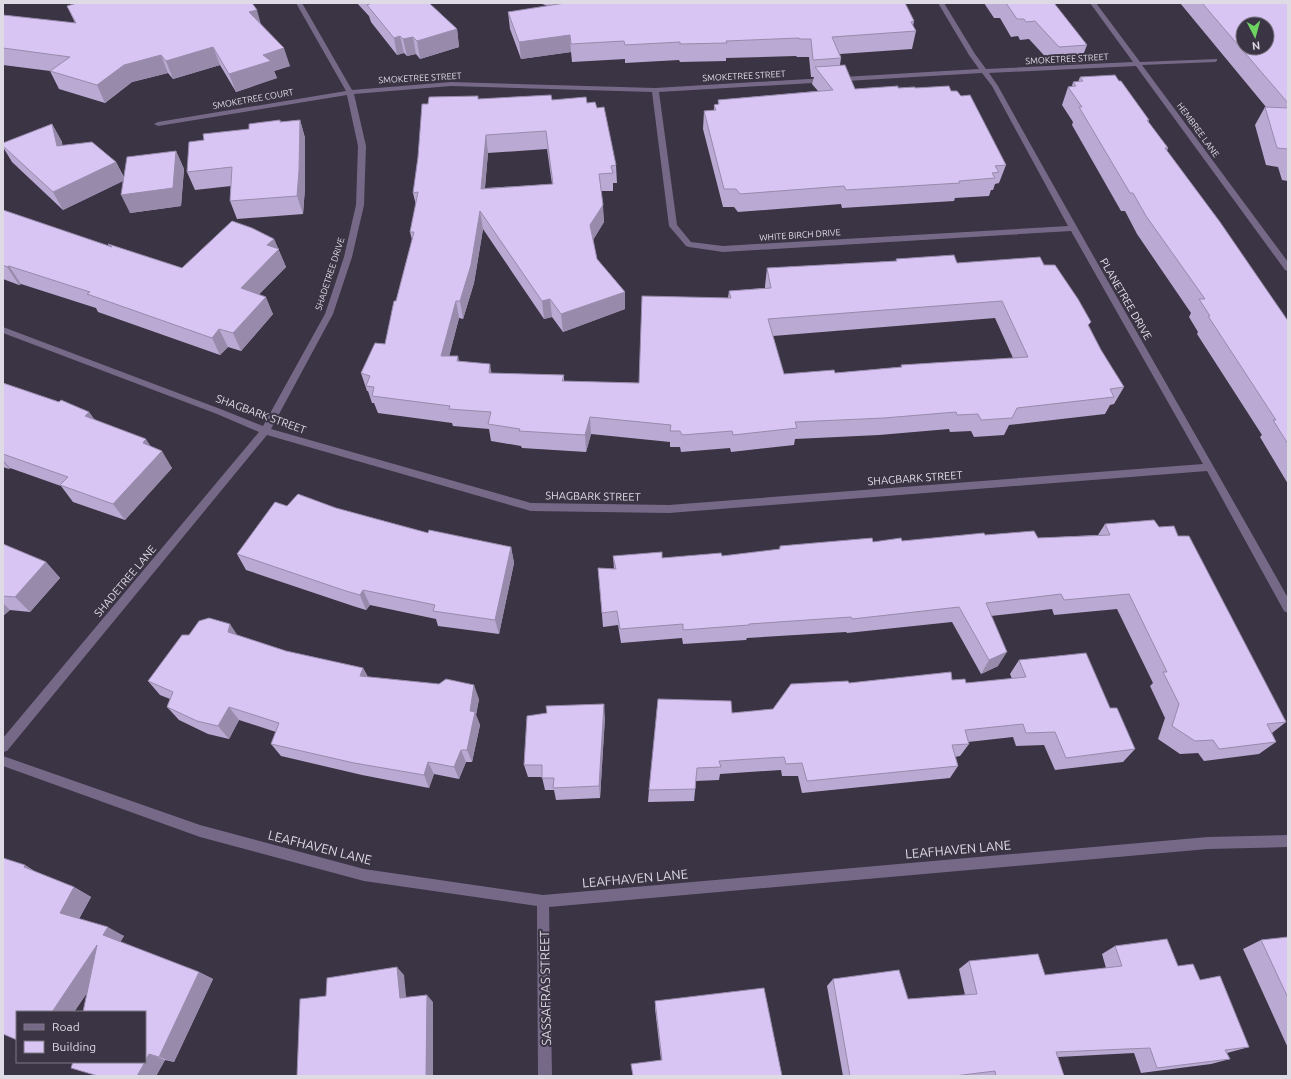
<svg xmlns="http://www.w3.org/2000/svg" width="1291" height="1079" font-family="Ubuntu,sans-serif">
	<style>
		.lines { fill: none; stroke-linecap: round; stroke-linejoin: round }
		.minor { fill: #766988; fill-rule: evenodd }
		.wall { fill: #baa9d2; fill-rule: evenodd }
		.shaded-wall { fill: #978aab }
		.building { fill: #d8c5f4; stroke: #978aab; fill-rule: evenodd }
		.labels { text-anchor: middle; stroke-width: 4; stroke-linejoin: round; paint-order: stroke }
		.far-street-label { font-size: 9px; fill: #dfdbe5; stroke: #3a3444 }
		.street-label { font-size: 11px; fill: #dfdbe5; stroke: #3a3444 }
		.near-street-label { font-size: 13px; fill: #dfdbe5; stroke: #3a3444 }
	</style>
	<rect width="100%" height="100%" fill="#3a3444"/>
	<g class="lines">
		<g class="minor">
			<path d="M 296,3 L 302,3 L 352,90 L 451,82 L 655,88 L 979,69 L 969,55 L 938,3 L 944,3 L 975,54 L 986,69 L 1133,62 L 1090,3 L 1096,3 L 1140,62 L 1217,59 L 1217,61 L 1215,62 L 1142,65 L 1288,262 L 1288,271 L 1285,270 L 1136,66 L 989,73 L 998,86 C 1093,258 1192,427 1288,598 L 1288,613 L 1284,611 L 1207,471 L 669,513 L 531,511 L 267,435 L 7,751 L 3,752 L 3,738 L 259,432 L 217,414 L 3,333 L 3,327 L 223,410 L 263,426 L 325,314 L 344,257 L 356,205 L 358,146 L 347,95 L 158,126 L 154,124 L 158,122 L 346,91 ZM 982,73 L 992,86 L 1068,226 L 723,246 L 691,242 L 677,225 L 659,92 ZM 451,86 L 652,92 L 669,226 L 686,246 L 689,247 L 723,252 L 1071,231 L 1203,464 L 669,505 L 531,503 L 271,429 L 333,314 L 352,257 L 364,205 L 366,146 L 354,94 Z"/>
			<polygon points="3,756 200,825 364,869 543,895 1208,837 1288,835 1288,847 1208,849 549,907 552,1076 538,1076 537,906 364,881 200,837 3,766"/>
		</g>
	</g>
	<g class="wall">
		<polygon points="357,3 429,3 457,29 459,47 420,59 416,54 407,56 404,53 397,55 371,22 369,16"/>
		<polygon points="539,3 905,3 914,21 913,26 916,31 912,49 840,54 841,58 840,65 855,89 898,88 915,88 951,91 1006,165 999,183 995,184 993,190 991,190 989,196 955,198 954,201 842,208 841,204 738,212 734,207 723,207 703,129 704,111 714,110 714,105 718,104 718,100 818,91 812,84 814,77 811,77 809,57 797,57 796,56 726,58 726,61 680,62 679,60 625,63 625,59 572,62 571,52 521,59 510,29 508,12 548,6"/>
		<polygon points="984,3 1054,3 1087,45 1080,63 1052,64 1029,39 1020,40 1018,36 1011,37 1000,18 994,18"/>
		<polygon points="1180,3 1288,3 1288,181 1282,180 1278,167 1266,165 1255,125 1265,107 1266,107"/>
		<polygon points="67,6 261,25 290,66 274,71 277,78 236,92 220,65 173,79 168,73 132,82 105,103 59,89 50,71 3,65 3,15 75,23"/>
		<polygon points="1080,77 1119,81 1149,120 1148,122 1168,148 1167,151 1288,321 1288,484 1260,437 1262,435 1197,334 1198,332 1189,317 1191,313 1137,234 1125,211 1121,211 1072,125 1073,122 1062,105 1068,87 1072,86 1073,82 1078,82"/>
		<path d="M 478,99 L 552,100 L 587,103 L 616,165 L 617,183 L 613,183 L 613,191 L 601,191 L 604,222 L 593,240 L 597,259 L 625,292 L 625,309 L 563,332 L 552,317 L 544,319 L 483,229 L 474,283 L 463,319 L 459,318 L 449,356 L 460,362 L 492,373 L 564,375 L 564,381 L 639,383 L 728,298 L 729,291 L 765,288 L 765,286 L 767,268 L 896,261 L 896,259 L 957,263 L 1044,265 L 1089,326 L 1101,350 L 1124,387 L 1114,404 L 1110,405 L 1105,414 L 1009,425 L 1004,435 L 974,437 L 971,431 L 950,432 L 949,429 L 879,435 L 795,439 L 794,445 L 731,452 L 730,448 L 681,452 L 680,447 L 670,447 L 670,442 L 591,434 L 586,452 L 522,448 L 521,446 L 491,441 L 489,429 L 453,426 L 452,423 L 378,413 L 374,403 L 372,403 L 368,391 L 367,391 L 361,373 L 385,344 L 396,301 L 412,240 L 410,232 L 416,205 L 413,193 ZM 547,149 L 552,184 L 485,188 L 488,153 ZM 995,318 L 1013,358 L 901,365 L 901,367 L 835,373 L 784,374 L 773,336 Z"/>
		<polygon points="280,120 281,122 300,120 305,138 305,188 303,214 237,219 230,201 231,186 195,190 187,172 204,140 249,129"/>
		<polygon points="52,124 62,142 62,145 116,162 124,177 176,151 184,169 181,206 130,213 123,181 63,210 12,162 3,147 3,143"/>
		<polygon points="3,210 110,247 108,244 182,268 274,239 286,267 259,294 273,314 241,351 228,347 220,355 98,312 96,308 21,284 19,285 3,279"/>
		<polygon points="3,383 89,412 94,419 151,446 172,468 125,520 73,502 61,486 10,468 9,469 3,467"/>
		<polygon points="287,506 336,508 428,533 511,547 514,563 499,634 438,626 436,619 370,605 366,610 353,606 246,570 237,554"/>
		<polygon points="1105,524 1159,527 1178,536 1286,722 1272,733 1276,742 1259,754 1204,761 1198,753 1180,754 1158,739 1165,718 1150,686 1153,683 1117,609 1054,615 1052,609 991,616 998,666 981,674 952,622 847,633 846,632 747,638 746,640 683,644 682,638 621,643 618,625 603,627 598,568 614,569 613,556 662,558 722,556 779,550 780,546 873,542 902,541 985,535 1038,538 1098,535"/>
		<polygon points="3,544 46,562 60,578 30,612 10,610 3,616"/>
		<polygon points="189,635 237,635 286,651 363,668 368,677 479,699 476,715 480,725 472,762 466,762 459,779 434,774 429,788 362,775 281,756 271,744 276,732 239,720 229,739 208,734 179,720 167,707 170,699 160,695 148,681"/>
		<polygon points="1019,660 1110,708 1135,749 1123,762 1055,770 1044,745 1016,746 1013,737 968,742 969,744 960,756 955,757 958,766 950,778 802,793 798,776 782,776 781,770 720,774 719,780 696,781 694,801 648,802 649,790 732,713 773,709 849,683 952,680 966,683 1012,679 1010,674"/>
		<polygon points="605,717 600,798 556,800 554,790 545,790 542,777 528,777 524,765"/>
		<polygon points="25,865 36,872 74,887 91,897 79,919 124,936 120,942 199,972 213,979 174,1062 165,1060 156,1076 98,1076 87,993 74,1012 17,1012"/>
		<polygon points="1288,937 1288,1048 1243,949 1261,940"/>
		<polygon points="1115,946 1178,966 1200,980 1249,1047 1227,1053 1230,1059 1211,1064 1141,1073 1134,1053 1058,1057 1064,1076 843,1076 827,986 833,979 908,999 965,995 959,969 969,961 1045,975 1106,968 1102,954"/>
		<polygon points="655,1001 782,1076 661,1060 655,1008"/>
	</g>
	<g class="shaded-wall">
		<polygon points="257,10 262,28 249,12"/>
		<polygon points="457,29 459,47 420,59 417,41"/>
		<polygon points="570,35 571,52 521,59 519,42"/>
		<polygon points="400,36 404,53 397,55 394,38"/>
		<polygon points="413,37 416,54 407,56 403,39"/>
		<polygon points="213,47 220,65 173,79 166,61"/>
		<polygon points="284,48 290,66 274,71 277,78 236,92 229,74 263,55"/>
		<polygon points="161,55 168,73 132,82 105,103 97,85 124,65"/>
		<polygon points="300,120 305,138 305,188 303,214 297,196"/>
		<polygon points="52,124 62,142 66,164 57,146"/>
		<polygon points="486,135 488,153 483,207 481,189"/>
		<polygon points="176,151 184,169 181,206 130,213 121,195"/>
		<polygon points="116,162 125,180 63,210 53,192"/>
		<polygon points="603,205 604,222 591,243 590,225"/>
		<polygon points="480,211 483,229 474,283 463,319 460,301"/>
		<polygon points="274,239 286,267 248,306 241,288 267,245"/>
		<polygon points="9,266 21,284 19,285 7,267"/>
		<polygon points="625,292 625,309 563,332 561,314"/>
		<polygon points="266,297 273,314 241,351 233,333"/>
		<polygon points="550,299 552,317 544,319 542,301"/>
		<polygon points="456,301 459,318 445,373 441,356"/>
		<polygon points="219,329 228,347 220,355 212,338"/>
		<polygon points="458,356 462,374 457,361"/>
		<polygon points="490,364 493,382 489,373"/>
		<polygon points="89,412 101,429 85,416"/>
		<polygon points="590,417 591,434 586,452 585,435"/>
		<polygon points="146,439 157,456 143,443"/>
		<polygon points="162,451 172,468 125,520 113,504"/>
		<polygon points="3,460 10,468 9,469 3,462"/>
		<polygon points="511,547 514,563 499,634 495,620"/>
		<polygon points="46,562 60,578 30,612 15,597"/>
		<polygon points="363,590 370,605 366,610 360,595"/>
		<polygon points="3,603 10,610 3,616"/>
		<polygon points="230,624 240,639 228,632"/>
		<polygon points="1007,652 998,666 981,674 989,660"/>
		<polygon points="363,668 370,682 360,676"/>
		<polygon points="474,685 479,699 476,715 480,725 472,762 467,750 470,711"/>
		<polygon points="604,704 605,717 600,798 599,786"/>
		<polygon points="229,707 239,720 229,739 218,726"/>
		<polygon points="461,750 466,762 459,779 454,767"/>
		<polygon points="428,762 434,774 429,788 424,775"/>
		<polygon points="25,865 42,876 24,867"/>
		<polygon points="74,887 91,897 77,922 60,913"/>
		<polygon points="108,927 124,936 119,944 103,935"/>
		<polygon points="97,945 113,953 74,1012 52,1012"/>
		<polygon points="397,967 404,975 407,1005 400,998"/>
		<polygon points="199,972 213,979 174,1062 159,1057"/>
		<polygon points="427,995 433,1002 433,1076 426,1076"/>
		<polygon points="149,1054 165,1060 156,1076 137,1076"/>
	</g>
	<g class="building">
		<polygon points="77,3 252,3 257,10 249,12 284,48 263,55 271,61 229,74 213,47 166,61 161,55 124,65 97,85 50,71 70,57 3,48 3,15 76,23 67,6"/>
		<polygon points="369,3 429,3 457,29 417,41 413,37 403,39 400,36 394,38 367,5 370,4"/>
		<polygon points="565,3 905,3 914,21 911,22 916,31 832,37 841,58 813,60 811,39 799,39 799,38 726,41 727,43 680,44 680,42 625,45 624,41 571,44 570,35 519,42 508,12"/>
		<polygon points="1006,3 1054,3 1087,45 1059,47 1035,21 1026,22 1024,19 1017,19"/>
		<path d="M 1202,3 L 1288,3 L 1288,103 ZM 1243,24 L 1267,24 L 1267,48 L 1243,48 Z"/>
		<polygon points="845,65 855,89 898,86 898,88 915,87 915,88 949,86 951,91 957,91 961,96 970,95 1006,165 995,166 999,172 992,173 995,178 959,181 960,183 846,190 844,186 740,194 736,189 724,189 704,111 716,110 714,105 719,104 718,100 833,90 815,67"/>
		<polygon points="1115,75 1119,81 1121,81 1149,120 1147,120 1168,148 1165,148 1220,222 1288,321 1288,444 1273,420 1276,420 1208,316 1210,316 1199,299 1205,299 1146,216 1133,193 1130,193 1079,107 1082,107 1068,87 1076,86 1073,82 1083,81 1080,77"/>
		<path d="M 551,95 L 552,100 L 586,97 L 587,103 L 595,102 L 597,108 L 604,107 L 616,165 L 611,166 L 613,173 L 599,174 L 603,205 L 590,225 L 597,259 L 625,292 L 561,314 L 550,299 L 542,301 L 480,211 L 471,265 L 460,301 L 456,301 L 441,356 L 458,356 L 457,361 L 490,364 L 489,373 L 564,375 L 562,381 L 639,383 L 642,296 L 731,298 L 729,291 L 771,288 L 767,268 L 897,261 L 896,259 L 954,255 L 957,263 L 1040,257 L 1044,265 L 1055,265 L 1078,299 L 1091,322 L 1088,325 L 1101,350 L 1124,387 L 1110,389 L 1114,397 L 1017,408 L 1012,418 L 981,420 L 978,414 L 957,415 L 956,412 L 884,418 L 795,422 L 797,428 L 733,435 L 732,431 L 682,435 L 680,431 L 670,431 L 671,425 L 590,417 L 585,435 L 519,431 L 520,429 L 488,424 L 491,412 L 449,409 L 450,406 L 372,396 L 374,387 L 366,386 L 370,376 L 361,373 L 375,343 L 385,344 L 394,301 L 396,301 L 414,232 L 410,232 L 418,192 L 413,193 L 418,157 L 422,104 L 428,104 L 429,97 L 478,96 L 478,99 ZM 546,131 L 553,184 L 481,189 L 486,135 ZM 1002,301 L 1028,357 L 901,365 L 902,367 L 835,373 L 834,370 L 784,374 L 768,319 Z"/>
		<polygon points="1265,107 1288,108 1288,149 1277,148"/>
		<polygon points="280,120 280,122 300,120 299,171 297,196 230,201 232,167 187,172 189,142 204,140 203,134 249,129 249,124"/>
		<polygon points="52,124 57,146 92,142 116,162 53,192 3,146 3,143"/>
		<polygon points="176,151 173,188 121,195 127,157"/>
		<polygon points="3,210 112,247 108,244 182,268 232,221 252,228 274,239 267,245 279,249 241,288 266,297 233,333 219,329 212,338 87,294 90,292 9,266 7,267 3,265"/>
		<polygon points="3,383 59,402 61,400 89,412 85,416 146,439 143,443 162,451 113,504 60,485 68,477 3,454"/>
		<polygon points="298,494 336,508 428,533 429,530 511,547 495,620 433,611 435,605 363,590 360,595 346,591 237,554 275,502 287,506"/>
		<polygon points="1154,520 1159,527 1174,526 1178,536 1189,536 1286,722 1267,724 1276,742 1219,749 1213,740 1195,741 1172,726 1179,704 1163,672 1167,672 1129,594 1064,600 1061,594 986,603 1007,652 989,660 959,607 852,619 851,617 749,624 749,625 683,630 683,624 620,629 617,611 602,613 598,568 616,569 613,556 662,552 662,558 721,553 722,556 780,549 780,546 872,538 873,542 901,538 902,541 984,533 985,535 1034,531 1038,538 1110,535 1105,524"/>
		<polygon points="3,544 46,562 15,597 3,596"/>
		<polygon points="209,618 230,624 228,632 286,651 363,668 360,676 439,684 446,679 474,685 470,711 475,712 467,750 461,750 454,767 428,762 424,775 354,763 271,744 279,723 229,707 218,726 197,721 167,707 173,692 148,681 182,635 189,635 199,621"/>
		<polygon points="1086,653 1110,708 1117,708 1135,749 1066,758 1055,732 1026,733 1023,724 965,730 969,744 952,745 958,766 807,781 802,763 786,764 784,757 719,761 721,767 697,768 695,789 649,790 658,699 731,701 732,713 773,709 791,684 848,681 849,683 951,672 952,680 965,679 966,683 1026,677 1019,660"/>
		<polygon points="604,704 599,786 553,788 554,778 542,778 542,765 524,765 527,716 547,713 546,706"/>
		<polygon points="3,858 25,865 24,867 74,887 60,913 108,927 103,935 199,972 159,1057 149,1054 145,1062 145,1012 83,1012 97,945 52,1012 17,1012 17,1040 3,1034"/>
		<polygon points="1288,937 1288,998 1261,940"/>
		<polygon points="1167,939 1178,966 1193,964 1200,980 1220,976 1249,1047 1225,1050 1230,1059 1157,1068 1150,1048 1056,1052 1064,1076 996,1076 995,1071 954,1076 850,1076 833,979 899,970 908,999 977,994 969,961 1038,954 1045,975 1122,966 1115,946"/>
		<polygon points="397,967 400,998 427,995 426,1076 297,1076 300,999 326,996 327,978"/>
		<polygon points="764,988 782,1076 633,1076 631,1064 662,1060 655,1001"/>
		<polygon points="73,1062 145,1062 137,1076 98,1076 71,1068"/>
	</g>
	<g class="labels">
		<g class="far-street-label">
			<text transform="translate(1067 59) rotate(-3)" y="3">SMOKETREE STREET</text>
			<text transform="translate(744 76) rotate(-3)" y="3">SMOKETREE STREET</text>
			<text transform="translate(420 78) rotate(-3)" y="3">SMOKETREE STREET</text>
			<text transform="translate(253 99) rotate(-10)" y="3">SMOKETREE COURT</text>
			<text transform="translate(1198 130) rotate(54)" y="3">HEMBREE LANE</text>
			<text transform="translate(800 235) rotate(-4)" y="3">WHITE BIRCH DRIVE</text>
			<text transform="translate(330 274) rotate(-72)" y="3">SHADETREE DRIVE</text>
		</g>
		<g class="street-label">
			<text transform="translate(1126 299) rotate(60)" y="4">PLANETREE DRIVE</text>
			<text transform="translate(261 414) rotate(20)" y="4">SHAGBARK STREET</text>
			<text transform="translate(915 478) rotate(-4)" y="4">SHAGBARK STREET</text>
			<text transform="translate(593 496) rotate(1)" y="4">SHAGBARK STREET</text>
			<text transform="translate(125 581) rotate(-50)" y="4">SHADETREE LANE</text>
		</g>
		<g class="near-street-label">
			<text transform="translate(320 847) rotate(14)" y="5">LEAFHAVEN LANE</text>
			<text transform="translate(958 849) rotate(-5)" y="5">LEAFHAVEN LANE</text>
			<text transform="translate(635 878) rotate(-5)" y="5">LEAFHAVEN LANE</text>
			<text transform="translate(545 988) rotate(-91)" y="5">SASSAFRAS STREET</text>
		</g>
	</g>
	<rect width="1291" height="1079" fill="none" stroke="#dfdbe5" stroke-width="8"/>
	<rect x="16" y="1011" width="130" height="52" fill="#3a3444" stroke="#7c7784"/>
	<rect x="24" y="1024" width="20" height="6" fill="#766988" stroke="#7c7784"/>
	<text x="52" y="1031" font-size="12" fill="#dfdbe5">Road</text>
	<rect x="24" y="1041" width="20" height="12" fill="#d8c5f4" stroke="#7c7784"/>
	<text x="52" y="1051" font-size="12" fill="#dfdbe5">Building</text>
	<g transform="translate(1255 36) rotate(174)"><circle r="19" fill="#3a3444" stroke="#7c7784"/>
	<path d="M0-3L7 15L0 10L-7 15Z" fill="#6dd361"/>
	<text y="-6" font-size="11" font-weight="bold" text-anchor="middle" fill="#dfdbe5">N</text>
	</g>
</svg>
